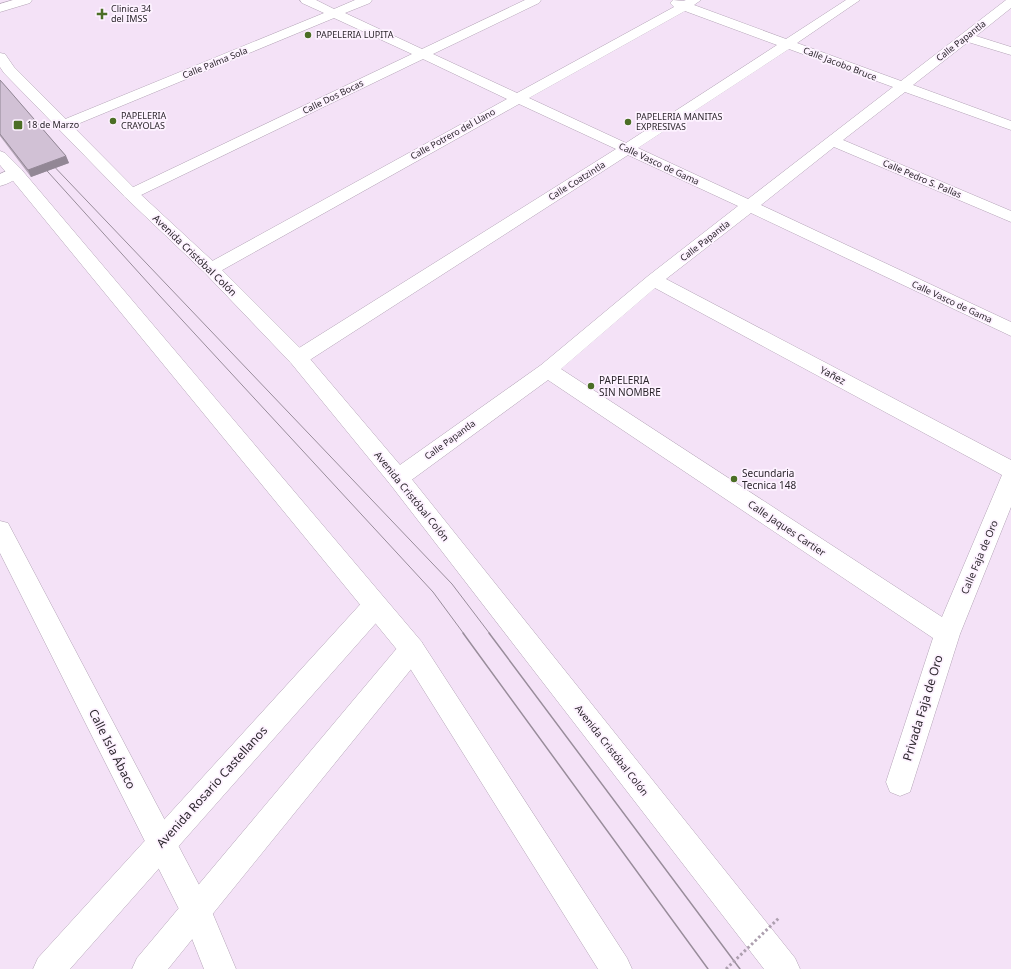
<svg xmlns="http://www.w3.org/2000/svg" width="1011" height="969" font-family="'Noto Sans',sans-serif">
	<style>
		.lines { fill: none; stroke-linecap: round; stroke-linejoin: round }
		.street-casing { stroke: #b3a3b6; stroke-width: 1 }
		.secondary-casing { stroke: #b3a3b6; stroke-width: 1 }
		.primary-casing { stroke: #b3a3b6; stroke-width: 1 }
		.street { fill: #fff; fill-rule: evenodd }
		.secondary { fill: #fff; fill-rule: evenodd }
		.primary { fill: #fff; fill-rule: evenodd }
		.tram-far1 { stroke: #998d9b; stroke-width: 1 }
		.tram { stroke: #998d9b; stroke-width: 1.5 }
		.path-bridge { stroke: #ad9faf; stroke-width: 3; stroke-dasharray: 2.5 2.5; stroke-linecap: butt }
		.wall { fill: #b4a6b7 }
		.shaded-wall { fill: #928795 }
		.building { fill: #d1c1d5; stroke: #928795 }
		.poi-dot { fill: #4b6e25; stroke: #fdf2ff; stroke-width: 1.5 }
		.labels { text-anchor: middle; stroke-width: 3.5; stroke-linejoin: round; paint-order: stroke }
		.far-poi-label { font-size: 9px; fill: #2c262d; stroke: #fdf2ff; text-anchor: start }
		.far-street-label { font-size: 9px; fill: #2c262d; stroke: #fdf2ff }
		.street-label { font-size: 10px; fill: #2c262d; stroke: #fdf2ff }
		.poi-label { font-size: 10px; fill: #2c262d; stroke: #fdf2ff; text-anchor: start }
		.near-street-label { font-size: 12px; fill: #2c262d; stroke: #fdf2ff }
	</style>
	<rect width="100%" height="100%" fill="#f4e2f7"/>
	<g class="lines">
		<defs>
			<g id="street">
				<polygon points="13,0 32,0 30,3 0,12 0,4"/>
				<path d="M 300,0 L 316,0 L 334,9 L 355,0 L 372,0 L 370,3 L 345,13 L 422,49 L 525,0 L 541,0 L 539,3 L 433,54 L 517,93 L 674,7 L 670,3 L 673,0 L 683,1 L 686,0 L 701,0 L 694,5 L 786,39 L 846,0 L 860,0 L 797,43 L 901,81 L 1006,0 L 1011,0 L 1011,8 L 976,36 L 1011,47 L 1011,55 L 968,42 L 913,85 L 1011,121 L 1011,130 L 905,92 L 843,140 L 1011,211 L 1011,222 L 834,147 L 761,205 L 1011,322 L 1011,336 L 751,213 L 666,279 L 1011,460 L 1011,507 L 960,634 L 910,792 L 900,796 L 890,792 L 886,782 L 933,638 L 548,380 L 406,484 L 398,487 L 390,484 L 387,478 L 390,472 L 541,365 L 648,276 L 738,206 L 628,155 L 305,363 L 298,365 L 291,363 L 288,358 L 291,353 L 616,149 L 519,104 L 217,273 L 211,275 L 205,273 L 202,269 L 205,265 L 507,99 L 423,59 L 137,197 L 131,199 L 125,197 L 123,194 L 125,191 L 412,54 L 334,18 L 68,128 L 63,129 L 58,128 L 56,125 L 58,122 L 324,13 L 302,3 ZM 685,11 L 777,45 L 626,143 L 529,98 ZM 789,49 L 893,87 L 748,199 L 638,148 ZM 655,288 L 1002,475 L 942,617 L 561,369 Z"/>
				<path d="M 15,167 L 21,169 L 23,172 C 18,179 8,184 0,186 L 0,174 Z"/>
				<polygon points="0,521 8,523 207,900 236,969 204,969 185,921 0,553"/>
			</g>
			<g id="secondary">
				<polygon points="375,595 384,598 387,606 384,614 70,969 33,969 38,958 366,598"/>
				<polygon points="412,638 421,641 425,649 421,657 168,969 132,969 137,958 403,641"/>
			</g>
			<g id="primary">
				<polygon points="0,53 5,54 14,67 137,191 217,265 305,353 406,472 795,958 800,969 764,969 390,484 291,363 205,273 125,197 4,73 0,67"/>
				<polygon points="0,151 5,153 21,169 421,641 627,958 632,969 598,969 403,657 0,165"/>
			</g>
		</defs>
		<use href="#street" class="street-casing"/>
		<use href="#secondary" class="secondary-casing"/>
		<use href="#primary" class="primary-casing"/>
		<use href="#street" class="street"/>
		<use href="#secondary" class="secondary"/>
		<use href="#primary" class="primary"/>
		<g class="tram-far1">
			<polyline points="47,159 452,584 490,634"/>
			<polyline points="39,162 159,295 433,592 464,634"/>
		</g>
		<g class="tram">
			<polyline points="463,633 708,969"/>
			<polyline points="489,633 740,969"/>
		</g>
		<polyline class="path-bridge" points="726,969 780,917"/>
	</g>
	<polygon class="wall" points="0,80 66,156 69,163 31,177 0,136"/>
	<polygon class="shaded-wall" points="66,156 69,163 31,177 28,170"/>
	<polygon class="building" points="0,80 8,89 66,156 28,170 0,134"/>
	<g class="poi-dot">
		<path d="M100 8h4v4h4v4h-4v4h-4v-4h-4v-4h4z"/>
		<circle cx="308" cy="35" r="4"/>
		<circle cx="113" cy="121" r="4"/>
		<circle cx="628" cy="122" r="4"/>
		<rect x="13" y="120" width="10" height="10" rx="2"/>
		<circle cx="591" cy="386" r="4"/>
		<circle cx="734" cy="479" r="4"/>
	</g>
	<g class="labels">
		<g class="far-poi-label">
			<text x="111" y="12">Clinica 34<tspan x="111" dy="10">del IMSS</tspan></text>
			<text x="316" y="38">PAPELERIA LUPITA</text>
			<text x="121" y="119">PAPELERIA<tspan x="121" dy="10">CRAYOLAS</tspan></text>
			<text x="636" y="120">PAPELERIA MANITAS<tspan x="636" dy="10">EXPRESIVAS</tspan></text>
			<text x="27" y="128">18 de Marzo</text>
		</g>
		<g class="far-street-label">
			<text transform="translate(961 41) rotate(-38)" y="3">Calle Papantla</text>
			<text transform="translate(215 63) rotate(-22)" y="3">Calle Palma Sola</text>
			<text transform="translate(840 64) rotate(21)" y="3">Calle Jacobo Bruce</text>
			<text transform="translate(333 97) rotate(-26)" y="3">Calle Dos Bocas</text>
			<text transform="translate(453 134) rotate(-29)" y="3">Calle Potrero del Llano</text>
			<text transform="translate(659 164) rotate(25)" y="3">Calle Vasco de Gama</text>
			<text transform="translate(922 179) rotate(23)" y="3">Calle Pedro S. Pallas</text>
			<text transform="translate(577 181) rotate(-32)" y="3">Calle Coatzintla</text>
			<text transform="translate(705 241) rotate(-38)" y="3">Calle Papantla</text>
			<text transform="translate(952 302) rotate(25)" y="3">Calle Vasco de Gama</text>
			<text transform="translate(450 440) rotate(-36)" y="3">Calle Papantla</text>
		</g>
		<g class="street-label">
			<text transform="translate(195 255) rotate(44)" y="4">Avenida Cristóbal Colón</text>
			<text transform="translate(833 375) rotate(28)" y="4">Yañez</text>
			<text transform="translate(412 496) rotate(51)" y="4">Avenida Cristóbal Colón</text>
			<text transform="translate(787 528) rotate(34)" y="4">Calle Jaques Cartier</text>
			<text transform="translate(979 557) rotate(-67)" y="4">Calle Faja de Oro</text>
			<text transform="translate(612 750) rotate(52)" y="4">Avenida Cristóbal Colón</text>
		</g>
		<g class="poi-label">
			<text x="599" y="384">PAPELERIA<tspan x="599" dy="12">SIN NOMBRE</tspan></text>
			<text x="742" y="477">Secundaria<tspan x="742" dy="12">Tecnica 148</tspan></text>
		</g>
		<g class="near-street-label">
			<text transform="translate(923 708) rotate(-73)" y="4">Privada Faja de Oro</text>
			<text transform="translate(112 749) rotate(63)" y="4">Calle Isla Ábaco</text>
			<text transform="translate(212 787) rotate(-48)" y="4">Avenida Rosario Castellanos</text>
		</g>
	</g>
</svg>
